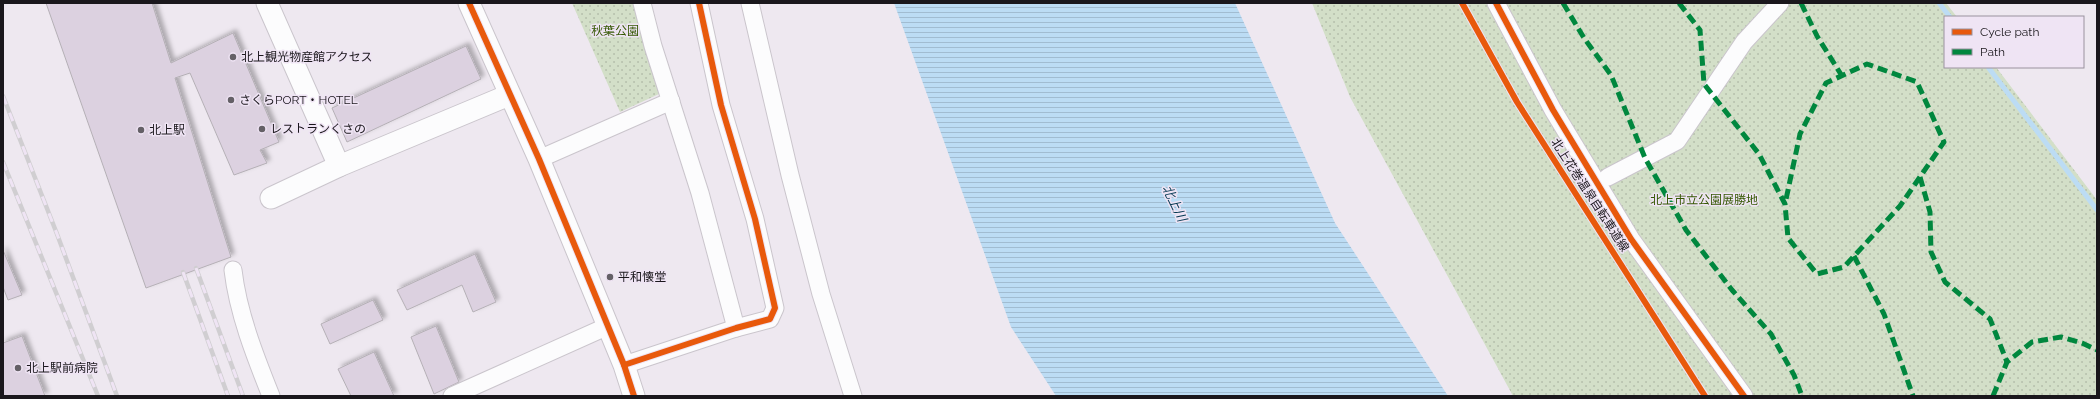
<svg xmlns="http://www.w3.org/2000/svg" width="2100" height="399" font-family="Raleway,'Noto Sans JP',sans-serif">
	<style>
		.grass { fill: url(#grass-dots) }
		.water { fill: url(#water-rules) }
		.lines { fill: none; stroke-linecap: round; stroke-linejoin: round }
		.stream { stroke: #bcdcf4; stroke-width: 5 }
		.building { fill: #dcd1e0; stroke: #b5b0b6; filter: url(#shadow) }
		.minor-casing { stroke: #cac5cc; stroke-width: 19 }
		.tertiary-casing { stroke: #cac5cc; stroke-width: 23 }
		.minor { stroke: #fcfcfd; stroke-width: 17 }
		.tertiary { stroke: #fcfcfd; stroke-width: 21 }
		.rail-casing { stroke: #d0ced1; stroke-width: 4.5 }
		.rail { stroke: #efe4f4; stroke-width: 3; stroke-dasharray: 9; stroke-linecap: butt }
		.quiet { stroke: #00873e; stroke-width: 5; stroke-dasharray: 10 5; stroke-linecap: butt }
		.cycleway-casing { stroke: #efe4f4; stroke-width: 8 }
		.cycleway { stroke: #e8590c; stroke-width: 6 }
		.poi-dot { fill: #646066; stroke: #efe4f4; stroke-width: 1.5 }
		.labels { text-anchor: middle; stroke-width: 3; stroke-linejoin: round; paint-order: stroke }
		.park-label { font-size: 12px; fill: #355802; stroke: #efe4f4 }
		.poi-label { font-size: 12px; fill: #1a171c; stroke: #efe4f4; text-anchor: start }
		.street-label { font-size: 12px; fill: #1a171c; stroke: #efe4f4 }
		.water-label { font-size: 13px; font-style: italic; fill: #053953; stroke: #efe4f4 }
	</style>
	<defs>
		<pattern id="grass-dots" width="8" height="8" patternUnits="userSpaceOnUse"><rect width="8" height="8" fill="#d3dfc8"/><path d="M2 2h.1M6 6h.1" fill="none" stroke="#b5bfab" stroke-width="1.8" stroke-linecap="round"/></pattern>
		<pattern id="water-rules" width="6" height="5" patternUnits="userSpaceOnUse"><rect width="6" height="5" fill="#bcdcf4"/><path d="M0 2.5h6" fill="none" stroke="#a1bcd1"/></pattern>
		<filter id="shadow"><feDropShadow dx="3.5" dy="-3.5" stdDeviation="2" flood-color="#0004"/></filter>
	</defs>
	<rect width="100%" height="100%" fill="#eee8f0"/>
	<g class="grass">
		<polygon points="572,3 637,3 659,94 620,112"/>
		<polygon points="1312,3 1946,3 1957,17 1945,17 1945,67 1996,67 2097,200 2097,396 1513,396 1350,97"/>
	</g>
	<polygon class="water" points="894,3 1235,3 1335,223 1448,396 1056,396 1011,327"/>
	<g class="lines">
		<g class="stream">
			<polyline points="1939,3 1950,17"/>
			<polyline points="1988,67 2097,210"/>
		</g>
	</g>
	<g class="building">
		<polygon points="46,3 152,3 171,63 233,33 279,142 260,150 267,163 234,175 190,73 175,78 231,257 146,288"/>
		<polygon points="466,46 481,79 347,142 332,108"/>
		<polygon points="3,250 22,295 8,300 3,287"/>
		<polygon points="475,254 496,302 473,312 462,285 407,310 397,290"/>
		<polygon points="373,300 383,320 330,344 321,324"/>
		<polygon points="436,326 459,382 434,394 411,337"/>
		<polygon points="22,336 45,396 3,396 3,343"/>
		<polygon points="374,352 394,396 351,396 338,369"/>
	</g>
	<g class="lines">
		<defs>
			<g id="minor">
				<polyline points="642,3 653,46 700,193 736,328"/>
				<polyline points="750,3 790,175 821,294 853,396"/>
				<polyline points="1496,3 1553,110 1631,239 1744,396"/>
				<polyline points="539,159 671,101"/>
				<polyline points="1608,177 1677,141 1744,42 1780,3"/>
				<path d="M 233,270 C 238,313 255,356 271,396"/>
				<polyline points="624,365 736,328 770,319 775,308 755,219 721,105 699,3"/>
				<polyline points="452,396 608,326"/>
			</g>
			<g id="tertiary">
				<polyline points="267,3 339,166"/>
				<polyline points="469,3 539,159 624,365 634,396"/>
				<polyline points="271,198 339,166 509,95"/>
			</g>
		</defs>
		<use href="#minor" class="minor-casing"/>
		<use href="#tertiary" class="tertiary-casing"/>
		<use href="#minor" class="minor"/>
		<use href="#tertiary" class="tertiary"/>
		<defs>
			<g id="rail">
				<polyline points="3,96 57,234 117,396"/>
				<polyline points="3,162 98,396"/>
				<polyline points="196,268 243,396"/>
				<polyline points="183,272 228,396"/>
			</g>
		</defs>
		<use href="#rail" class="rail-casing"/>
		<use href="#rail" class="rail"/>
		<g class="quiet">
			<polyline points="1563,3 1584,38 1611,75 1645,158 1686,230 1732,290 1771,334 1794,375 1802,396"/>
			<polyline points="1679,3 1700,30 1704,84 1759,154 1785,204 1788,238 1817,274 1844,267 1900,206 1944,142 1917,82 1867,64 1826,83 1800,134 1785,204"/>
			<polyline points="1801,3 1817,36 1842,76"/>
			<polyline points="1920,177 1930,212 1931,252 1945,282 1990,319 2007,362"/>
			<polyline points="1854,256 1884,314 1913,396"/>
			<polyline points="1993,396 2007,362 2032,342 2061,337 2082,343 2097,350"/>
		</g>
		<defs>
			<g id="cycleway">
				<polyline points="469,3 539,159 624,365 634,396"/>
				<polyline points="1462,3 1517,102 1705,396"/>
				<polyline points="1496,3 1553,110 1631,239 1744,396"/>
				<polyline points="624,365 736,328 770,319 775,308 755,219 721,105 699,3"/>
			</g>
		</defs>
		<use href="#cycleway" class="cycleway-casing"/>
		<use href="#cycleway" class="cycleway"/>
	</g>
	<g class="poi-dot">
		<circle cx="233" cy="57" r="4"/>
		<circle cx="231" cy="100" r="4"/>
		<circle cx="262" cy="129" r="4"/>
		<circle cx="141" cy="130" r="4"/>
		<circle cx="610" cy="277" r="4"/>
		<circle cx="18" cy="368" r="4"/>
	</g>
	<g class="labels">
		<g class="park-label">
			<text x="615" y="35">秋葉公園</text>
			<text x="1704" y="204">北上市立公園展勝地</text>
		</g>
		<g class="poi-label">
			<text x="241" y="61">北上観光物産館アクセス</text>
			<text x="239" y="104">さくらPORT・HOTEL</text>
			<text x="270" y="133">レストランくさの</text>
			<text x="149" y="134">北上駅</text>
			<text x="618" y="281">平和懐堂</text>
			<text x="26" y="372">北上駅前病院</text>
		</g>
		<g class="street-label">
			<text transform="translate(1590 195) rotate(57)" y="4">北上花巻温泉自転車道線</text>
		</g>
		<g class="water-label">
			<text transform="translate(1175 203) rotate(64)" y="5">北上川</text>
		</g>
	</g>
	<rect width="2100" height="399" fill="none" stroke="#1a171c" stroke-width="8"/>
	<rect x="1944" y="16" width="140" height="52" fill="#efe4f4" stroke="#9a929e"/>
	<rect x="1952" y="29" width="20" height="6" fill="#e8590c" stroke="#9a929e"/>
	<text x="1980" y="36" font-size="12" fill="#1a171c">Cycle path</text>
	<rect x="1952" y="49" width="20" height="6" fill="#00873e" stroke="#9a929e"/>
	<text x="1980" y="56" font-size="12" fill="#1a171c">Path</text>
</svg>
